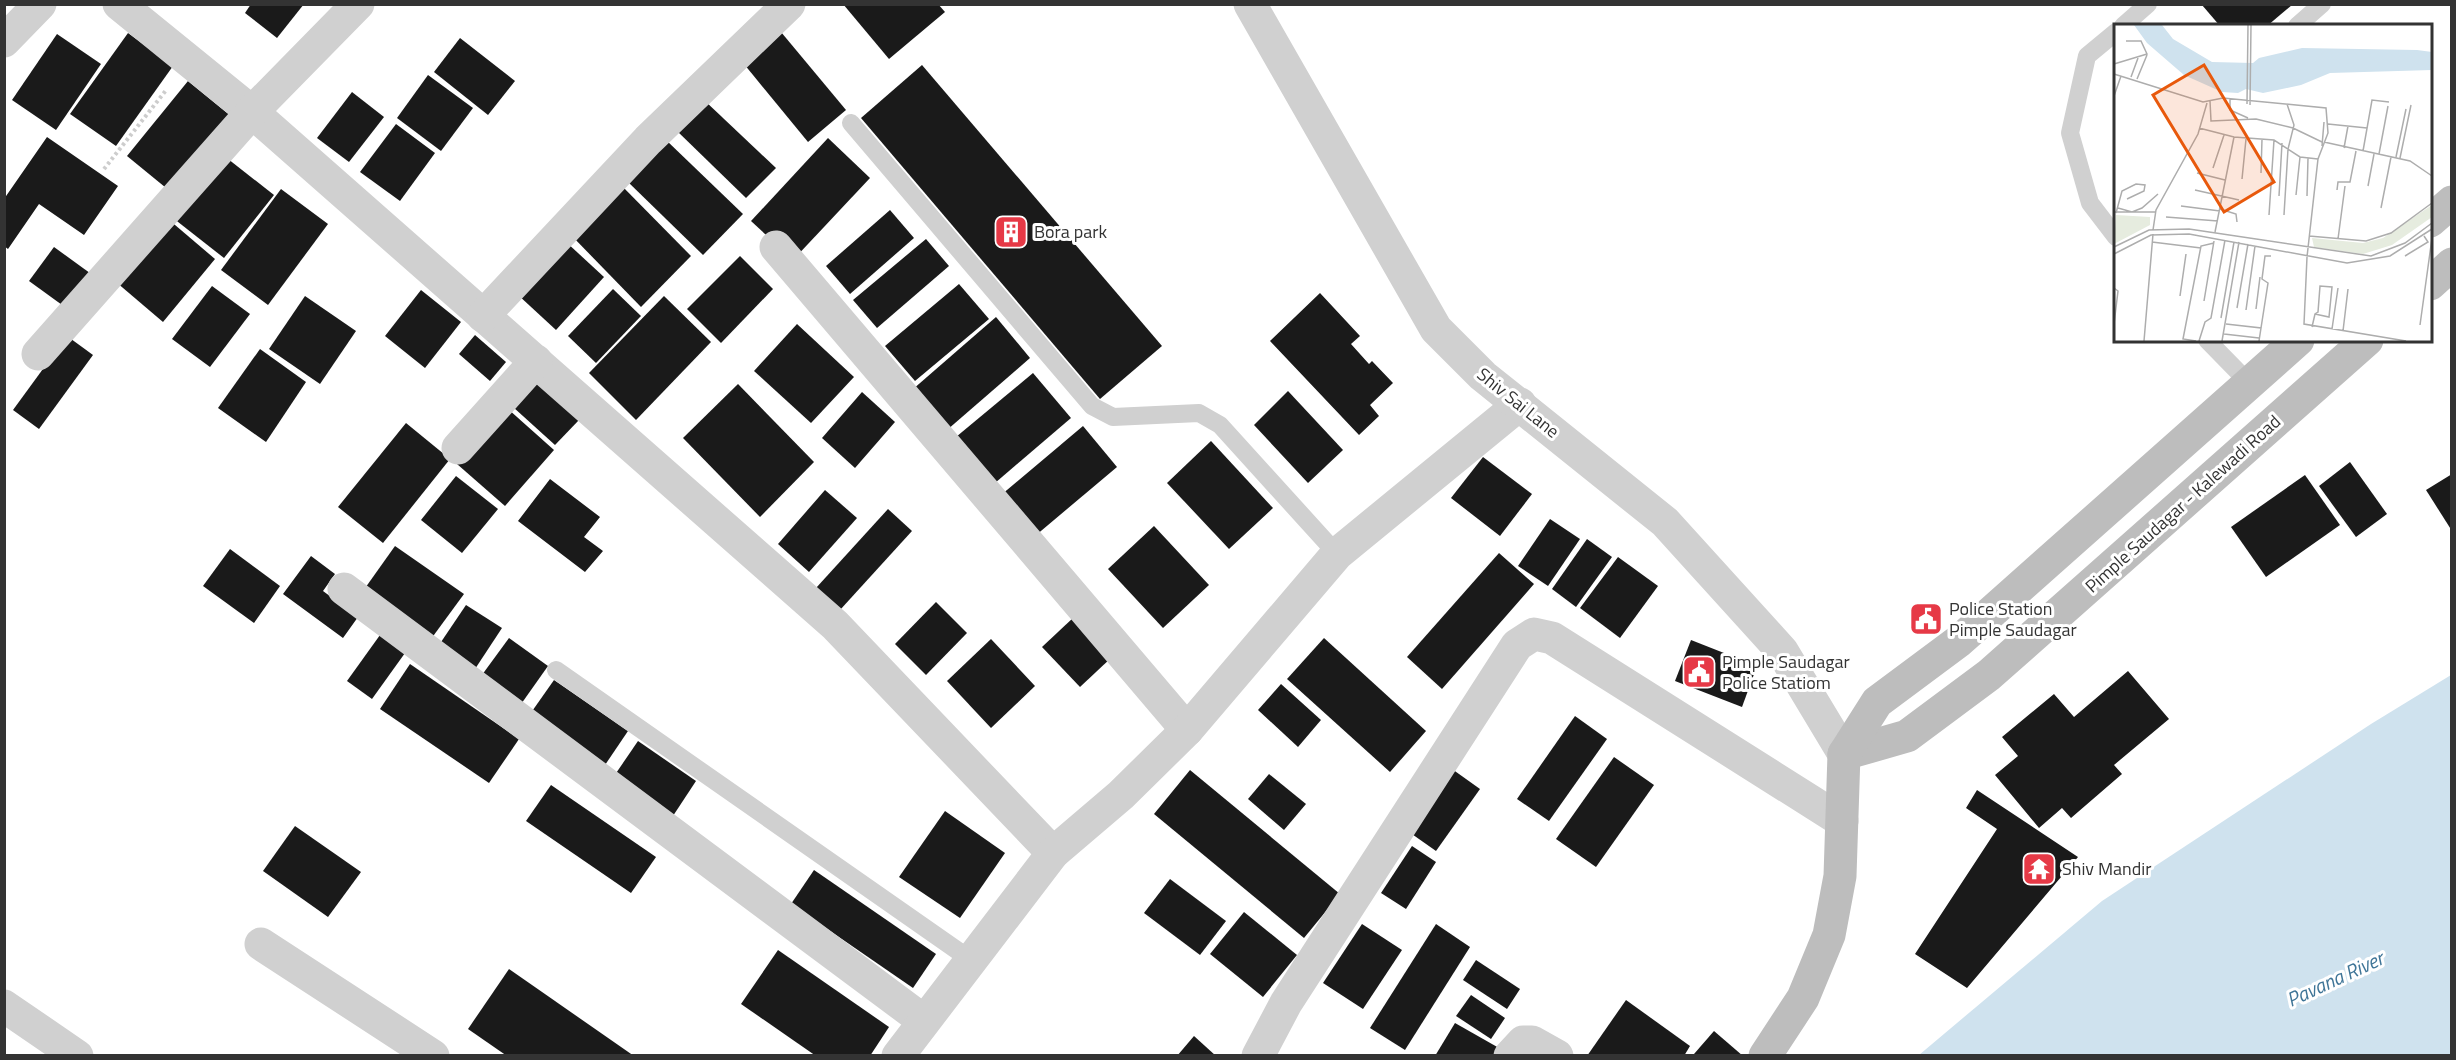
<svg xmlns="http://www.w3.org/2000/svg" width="2456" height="1060" font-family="'Titillium Web',sans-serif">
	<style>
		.water { fill: #cfe2ee }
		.building { fill: #1a1a1a }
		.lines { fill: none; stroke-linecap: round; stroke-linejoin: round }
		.path { stroke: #cdcdcd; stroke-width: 4; stroke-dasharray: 3 3; stroke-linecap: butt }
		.service { stroke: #d0d0d0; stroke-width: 18 }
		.minor { stroke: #d0d0d0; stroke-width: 33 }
		.tertiary { stroke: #d0d0d0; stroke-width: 33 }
		.secondary { stroke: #bdbdbd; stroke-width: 33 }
		.labels { text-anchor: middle; stroke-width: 6; stroke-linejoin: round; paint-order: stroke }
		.poi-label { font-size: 18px; fill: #333; stroke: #fff; text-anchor: start }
		.street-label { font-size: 18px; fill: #333; stroke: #fff }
		.water-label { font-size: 20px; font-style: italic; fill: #3f7597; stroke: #fff }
		.inset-road { fill: none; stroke: #adadad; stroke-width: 1.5 }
		.view { fill: #e8590c; fill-opacity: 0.15; stroke: #e8590c; stroke-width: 3 }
		.inset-edge { fill: none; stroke: #333; stroke-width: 3 }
	</style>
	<rect width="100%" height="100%" fill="#fff"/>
	<polygon class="water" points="2451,675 2451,1055 1919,1055 2102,901 2371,724"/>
	<g class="building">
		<polygon points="251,4 304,4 277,38 245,13"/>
		<polygon points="843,4 938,4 945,12 889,59"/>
		<polygon points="2202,5 2292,5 2267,26 2220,26"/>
		<polygon points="781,32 846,110 808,142 744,64"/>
		<polygon points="128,33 173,66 116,146 70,114"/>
		<polygon points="57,34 101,64 56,130 12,100"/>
		<polygon points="460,38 515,81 488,115 434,72"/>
		<polygon points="922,65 1162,346 1100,399 861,118"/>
		<polygon points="428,75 473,108 441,151 397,118"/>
		<polygon points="188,81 232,117 171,192 127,156"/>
		<polygon points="352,92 384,117 349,162 317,138"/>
		<polygon points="704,100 776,168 746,198 676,130"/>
		<polygon points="396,124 435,153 400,201 360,172"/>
		<polygon points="47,137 118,186 84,235 39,204 8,249 4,246 4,199"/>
		<polygon points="828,138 870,178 793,260 751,221"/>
		<polygon points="666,140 743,214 703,255 627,181"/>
		<polygon points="223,155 274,195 224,258 173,218"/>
		<polygon points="620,184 691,256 641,307 570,234"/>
		<polygon points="281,189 328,224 268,305 221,270"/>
		<polygon points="890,210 914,238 850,294 826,266"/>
		<polygon points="168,219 215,259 163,322 116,282"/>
		<polygon points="926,239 949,266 877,328 853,300"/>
		<polygon points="565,241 604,277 556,330 517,294"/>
		<polygon points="54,247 94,276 69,310 29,281"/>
		<polygon points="740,256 773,289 721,343 687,309"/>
		<polygon points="959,284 989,319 915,381 885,346"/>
		<polygon points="212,286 250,314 210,367 172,339"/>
		<polygon points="613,289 641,316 596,363 568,336"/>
		<polygon points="421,290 461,322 425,368 385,336"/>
		<polygon points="1320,293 1360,336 1351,344 1369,364 1372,361 1393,383 1370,405 1379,416 1359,435 1270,341"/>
		<polygon points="305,296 356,331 320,384 269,349"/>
		<polygon points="664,296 711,342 636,420 589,373"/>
		<polygon points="996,317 1030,358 947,430 912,390"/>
		<polygon points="797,324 854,377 811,423 754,371"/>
		<polygon points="475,335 506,362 490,381 459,354"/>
		<polygon points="67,336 93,355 39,429 13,410"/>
		<polygon points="260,349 306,382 266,442 218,408"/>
		<polygon points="1033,373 1071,418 995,483 956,437"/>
		<polygon points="538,381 579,420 555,445 513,407"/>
		<polygon points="738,384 814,462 760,517 683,438"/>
		<polygon points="1288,391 1343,450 1308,483 1254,425"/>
		<polygon points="862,392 895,422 855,468 822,438"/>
		<polygon points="507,408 554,450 505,506 457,464"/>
		<polygon points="406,423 450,459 383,543 338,507"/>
		<polygon points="1083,426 1117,467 1035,536 1001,495"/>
		<polygon points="1211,441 1273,508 1229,549 1167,483"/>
		<polygon points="1483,457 1532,494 1500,536 1451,498"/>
		<polygon points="2350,462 2387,514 2356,537 2319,486"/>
		<polygon points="2452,474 2452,531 2426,490"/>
		<polygon points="2305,475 2340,525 2266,577 2231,527"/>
		<polygon points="456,476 498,509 462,553 421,520"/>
		<polygon points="550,479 600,517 584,537 603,551 585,572 518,521"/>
		<polygon points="825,490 857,518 809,572 778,544"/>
		<polygon points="888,509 912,531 840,610 816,588"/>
		<polygon points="1550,519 1580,539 1548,586 1518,566"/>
		<polygon points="1154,526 1209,585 1163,628 1108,569"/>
		<polygon points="1587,539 1612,557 1576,607 1552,589"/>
		<polygon points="395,546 464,594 431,639 363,591"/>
		<polygon points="230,549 280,586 254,623 203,586"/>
		<polygon points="1499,553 1534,584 1442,689 1407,657"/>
		<polygon points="311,556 335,574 323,591 358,617 343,638 283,594"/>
		<polygon points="1618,557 1658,586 1620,638 1580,608"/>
		<polygon points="936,602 967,633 926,675 895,644"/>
		<polygon points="466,605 502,628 475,669 439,645"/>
		<polygon points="1074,617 1112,657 1080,687 1042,647"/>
		<polygon points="380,635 405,653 372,699 347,681"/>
		<polygon points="509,638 548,666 519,707 479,679"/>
		<polygon points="1324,638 1426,731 1390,772 1287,679"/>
		<polygon points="991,639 1035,686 991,728 947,681"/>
		<polygon points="1691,640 1757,666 1742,707 1675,681"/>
		<polygon points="410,664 519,739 489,783 380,709"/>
		<polygon points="2128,671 2169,719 2114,765 2122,774 2071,818 2062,808 2039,828 1995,775 2018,756 2002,737 2054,694 2074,717"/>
		<polygon points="554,680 628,731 603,768 528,717"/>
		<polygon points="1281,684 1321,720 1298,747 1258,710"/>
		<polygon points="1575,716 1607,739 1549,821 1517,799"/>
		<polygon points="638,741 696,781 669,822 610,782"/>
		<polygon points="1614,757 1654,785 1596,867 1556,839"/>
		<polygon points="1452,769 1480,789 1436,851 1409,832"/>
		<polygon points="1190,770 1340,894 1304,938 1154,814"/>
		<polygon points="1269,774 1306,804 1284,830 1248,799"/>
		<polygon points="551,785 656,857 631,893 526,821"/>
		<polygon points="1977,790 2078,857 1967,988 1915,954 1997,829 1966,808"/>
		<polygon points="945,811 1005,853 960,918 899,877"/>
		<polygon points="295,826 361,872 328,917 263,871"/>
		<polygon points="1412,846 1436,862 1406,909 1381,893"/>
		<polygon points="814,870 936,954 913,988 791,904"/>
		<polygon points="1170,879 1226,921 1200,955 1144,913"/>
		<polygon points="1244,912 1297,955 1263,997 1210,954"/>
		<polygon points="1362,924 1402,950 1363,1009 1323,983"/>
		<polygon points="1436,924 1470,947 1405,1050 1370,1028"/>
		<polygon points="778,950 889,1027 870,1056 816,1056 741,1004"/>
		<polygon points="1476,960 1520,989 1507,1009 1463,980"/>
		<polygon points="509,969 634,1056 507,1056 468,1029"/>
		<polygon points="1471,995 1505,1018 1491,1039 1456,1016"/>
		<polygon points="1626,1000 1690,1046 1684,1056 1587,1056"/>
		<polygon points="1455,1023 1499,1048 1494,1056 1435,1056"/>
		<polygon points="1714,1031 1743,1056 1694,1054"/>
		<polygon points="1194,1036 1216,1056 1177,1056"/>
	</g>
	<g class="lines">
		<polyline class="path" points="104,169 167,89"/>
		<g class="service">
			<polyline points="2123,26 2148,4"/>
			<polyline points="2297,26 2322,4"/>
			<polyline points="2116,32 2087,56 2070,133 2090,203 2116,237"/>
			<polyline points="851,123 1092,406 1113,417 1199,413 1220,425 1337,554"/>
			<polyline points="2207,340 2250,384"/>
			<polyline points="556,670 971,960"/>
		</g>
		<g class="minor">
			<polyline points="119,4 252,112 835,625 1053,853"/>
			<polyline points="4,41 40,4"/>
			<polyline points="776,247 1187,730"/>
			<polyline points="483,316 648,140 789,4"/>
			<polyline points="38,354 252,112 358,4"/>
			<polyline points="458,448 536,361"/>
			<polyline points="344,589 924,1021"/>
			<polyline points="261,944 433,1056"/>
			<polyline points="4,1006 77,1056"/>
			<polyline points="898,1056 1053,853 1121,795 1187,730 1337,554 1520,404"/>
			<polyline points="1258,1056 1286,1003 1517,645 1534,634 1552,638 1842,821"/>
			<polyline points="1510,1056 1523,1042 1532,1042 1557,1056"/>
		</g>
		<polyline class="tertiary" points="1250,4 1436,329 1483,376 1665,522 1782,651 1844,754"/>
		<g class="secondary">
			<polyline points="2430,221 2452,202"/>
			<polyline points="2430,284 2452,264"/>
			<polyline points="1844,754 1907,736 1989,675 2367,340"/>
			<polyline points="1765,1056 1803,998 1829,935 1840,876 1844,754 1877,702 1959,641 2298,340"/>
		</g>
	</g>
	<defs>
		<symbol id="building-square" viewBox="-11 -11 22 22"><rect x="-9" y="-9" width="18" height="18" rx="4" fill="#e63946" stroke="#fff"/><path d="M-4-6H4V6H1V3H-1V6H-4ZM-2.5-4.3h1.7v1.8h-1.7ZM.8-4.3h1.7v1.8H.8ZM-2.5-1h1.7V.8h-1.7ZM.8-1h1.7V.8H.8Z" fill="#fff"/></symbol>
		<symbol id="civic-square" viewBox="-11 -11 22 22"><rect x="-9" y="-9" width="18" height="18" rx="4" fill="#e63946" stroke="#fff"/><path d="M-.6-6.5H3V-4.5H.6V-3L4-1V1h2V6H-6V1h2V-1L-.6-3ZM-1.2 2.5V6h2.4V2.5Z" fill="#fff"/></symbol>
		<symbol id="temple-square" viewBox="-11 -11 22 22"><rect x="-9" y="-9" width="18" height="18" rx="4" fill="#e63946" stroke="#fff"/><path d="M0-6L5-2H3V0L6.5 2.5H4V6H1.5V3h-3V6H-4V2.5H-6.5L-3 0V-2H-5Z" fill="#fff"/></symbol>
	</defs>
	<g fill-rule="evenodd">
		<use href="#building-square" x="992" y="213" width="38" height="38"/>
		<use href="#civic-square" x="1907" y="600" width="38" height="38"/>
		<use href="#civic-square" x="1680" y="653" width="38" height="38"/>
		<use href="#temple-square" x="2020" y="850" width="38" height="38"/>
	</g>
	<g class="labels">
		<g class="poi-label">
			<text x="1034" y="238">Bora park</text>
			<text x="1949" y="615">Police Station<tspan x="1949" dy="21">Pimple Saudagar</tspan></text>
			<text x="1722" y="668">Pimple Saudagar<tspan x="1722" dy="21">Police Statiom</tspan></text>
			<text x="2062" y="875">Shiv Mandir</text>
		</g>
		<g class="street-label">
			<text transform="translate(1518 403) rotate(39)" y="6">Shiv Sai Lane</text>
			<text transform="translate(2183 504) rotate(-42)" y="6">Pimple Saudagar - Kalewadi Road</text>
		</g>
		<g class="water-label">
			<text transform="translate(2335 979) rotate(-25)" y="7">Pavana River</text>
		</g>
	</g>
	<g transform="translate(2114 24)">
		<rect width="318" height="318" fill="#fff"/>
		<path d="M 318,181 L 318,193 L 278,221 L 249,230 L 200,223 L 198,214 L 249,219 L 269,214 ZM 2,191 L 36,193 L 36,201 L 0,220 Z" fill="#e6ecdf"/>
		<path d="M 20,1 L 48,1 L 59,15 L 98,38 L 139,39 L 145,34 L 188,24 L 303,26 L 318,28 L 318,46 L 216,49 L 187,61 L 149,69 L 132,65 L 124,69 L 108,68 L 70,51 L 33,19 Z" fill="#cfe2ee"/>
		<path class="inset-road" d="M 0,40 L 33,30 L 27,17 L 12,17M 0,50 L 89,78 L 109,74 L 212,84 L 214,109 L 204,135 L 193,233M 17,53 L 24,34M 23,55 L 33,31M 0,72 L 7,52M 116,75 L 116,86 L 134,94M 96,77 L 97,97 L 142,95 L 179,104 L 208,118M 133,80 L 134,1M 136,81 L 137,1M 214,100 L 253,104M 85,104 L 120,113 L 160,116 L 186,133 L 204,135M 210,118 L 296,137 L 318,152M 208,122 L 210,98M 230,124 L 234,102M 249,127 L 258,76 L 275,78M 265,130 L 274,82M 282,133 L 292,85M 286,134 L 297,81M 99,144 L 110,111M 83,149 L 111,156M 147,149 L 148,115M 128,155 L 132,115M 254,162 L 260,130M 81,166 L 125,176M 223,166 L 224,158 L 236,158 L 242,127M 182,171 L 186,133M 165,172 L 168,119M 193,172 L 194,134M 67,182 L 106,187M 4,184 L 18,188 L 28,184 L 44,170M 267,184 L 277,133M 106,185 L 122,190 L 123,198M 1,188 L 41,188M 2,189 L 8,167 L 22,160 L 31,161 L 30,167 L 13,175M 155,191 L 160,116M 170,191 L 174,125 L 180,101 L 173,80M 52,193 L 104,197M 39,206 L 42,186 L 84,110 L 93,79M 101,208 L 120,113M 195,212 L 252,217 L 277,209 L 318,179M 224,215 L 231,162M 38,218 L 87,224M 0,223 L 35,206 L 75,205 L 257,232 L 291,219 L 318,199M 0,230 L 37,211 L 75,210 L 233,239 L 276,232 L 318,205M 291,232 L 314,218 L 310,212M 193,233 L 190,300 L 292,317M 0,264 L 4,267 L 0,300M 66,272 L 72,230M 90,277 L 100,217M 123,284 L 134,220M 142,285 L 146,253M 132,286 L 141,222M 107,294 L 120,218M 112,300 L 147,304 L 145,317M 306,301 L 318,214M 198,303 L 201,290 L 204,288 L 206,262 L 218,263 L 215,293 L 201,290M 147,304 L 154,259 L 148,255 L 151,232 L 157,232M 218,305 L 224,264M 229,307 L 234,265M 110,310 L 145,314M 30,317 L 39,210M 82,317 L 69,315 L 87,222 L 100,219M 85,317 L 91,298 L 97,294 L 111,216M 108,317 L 125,218"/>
		<path class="view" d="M 90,41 L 160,158 L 110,188 L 39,71 Z"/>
		<rect width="318" height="318" class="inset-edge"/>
	</g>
	<rect width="2456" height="1060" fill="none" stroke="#333333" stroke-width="12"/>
</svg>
